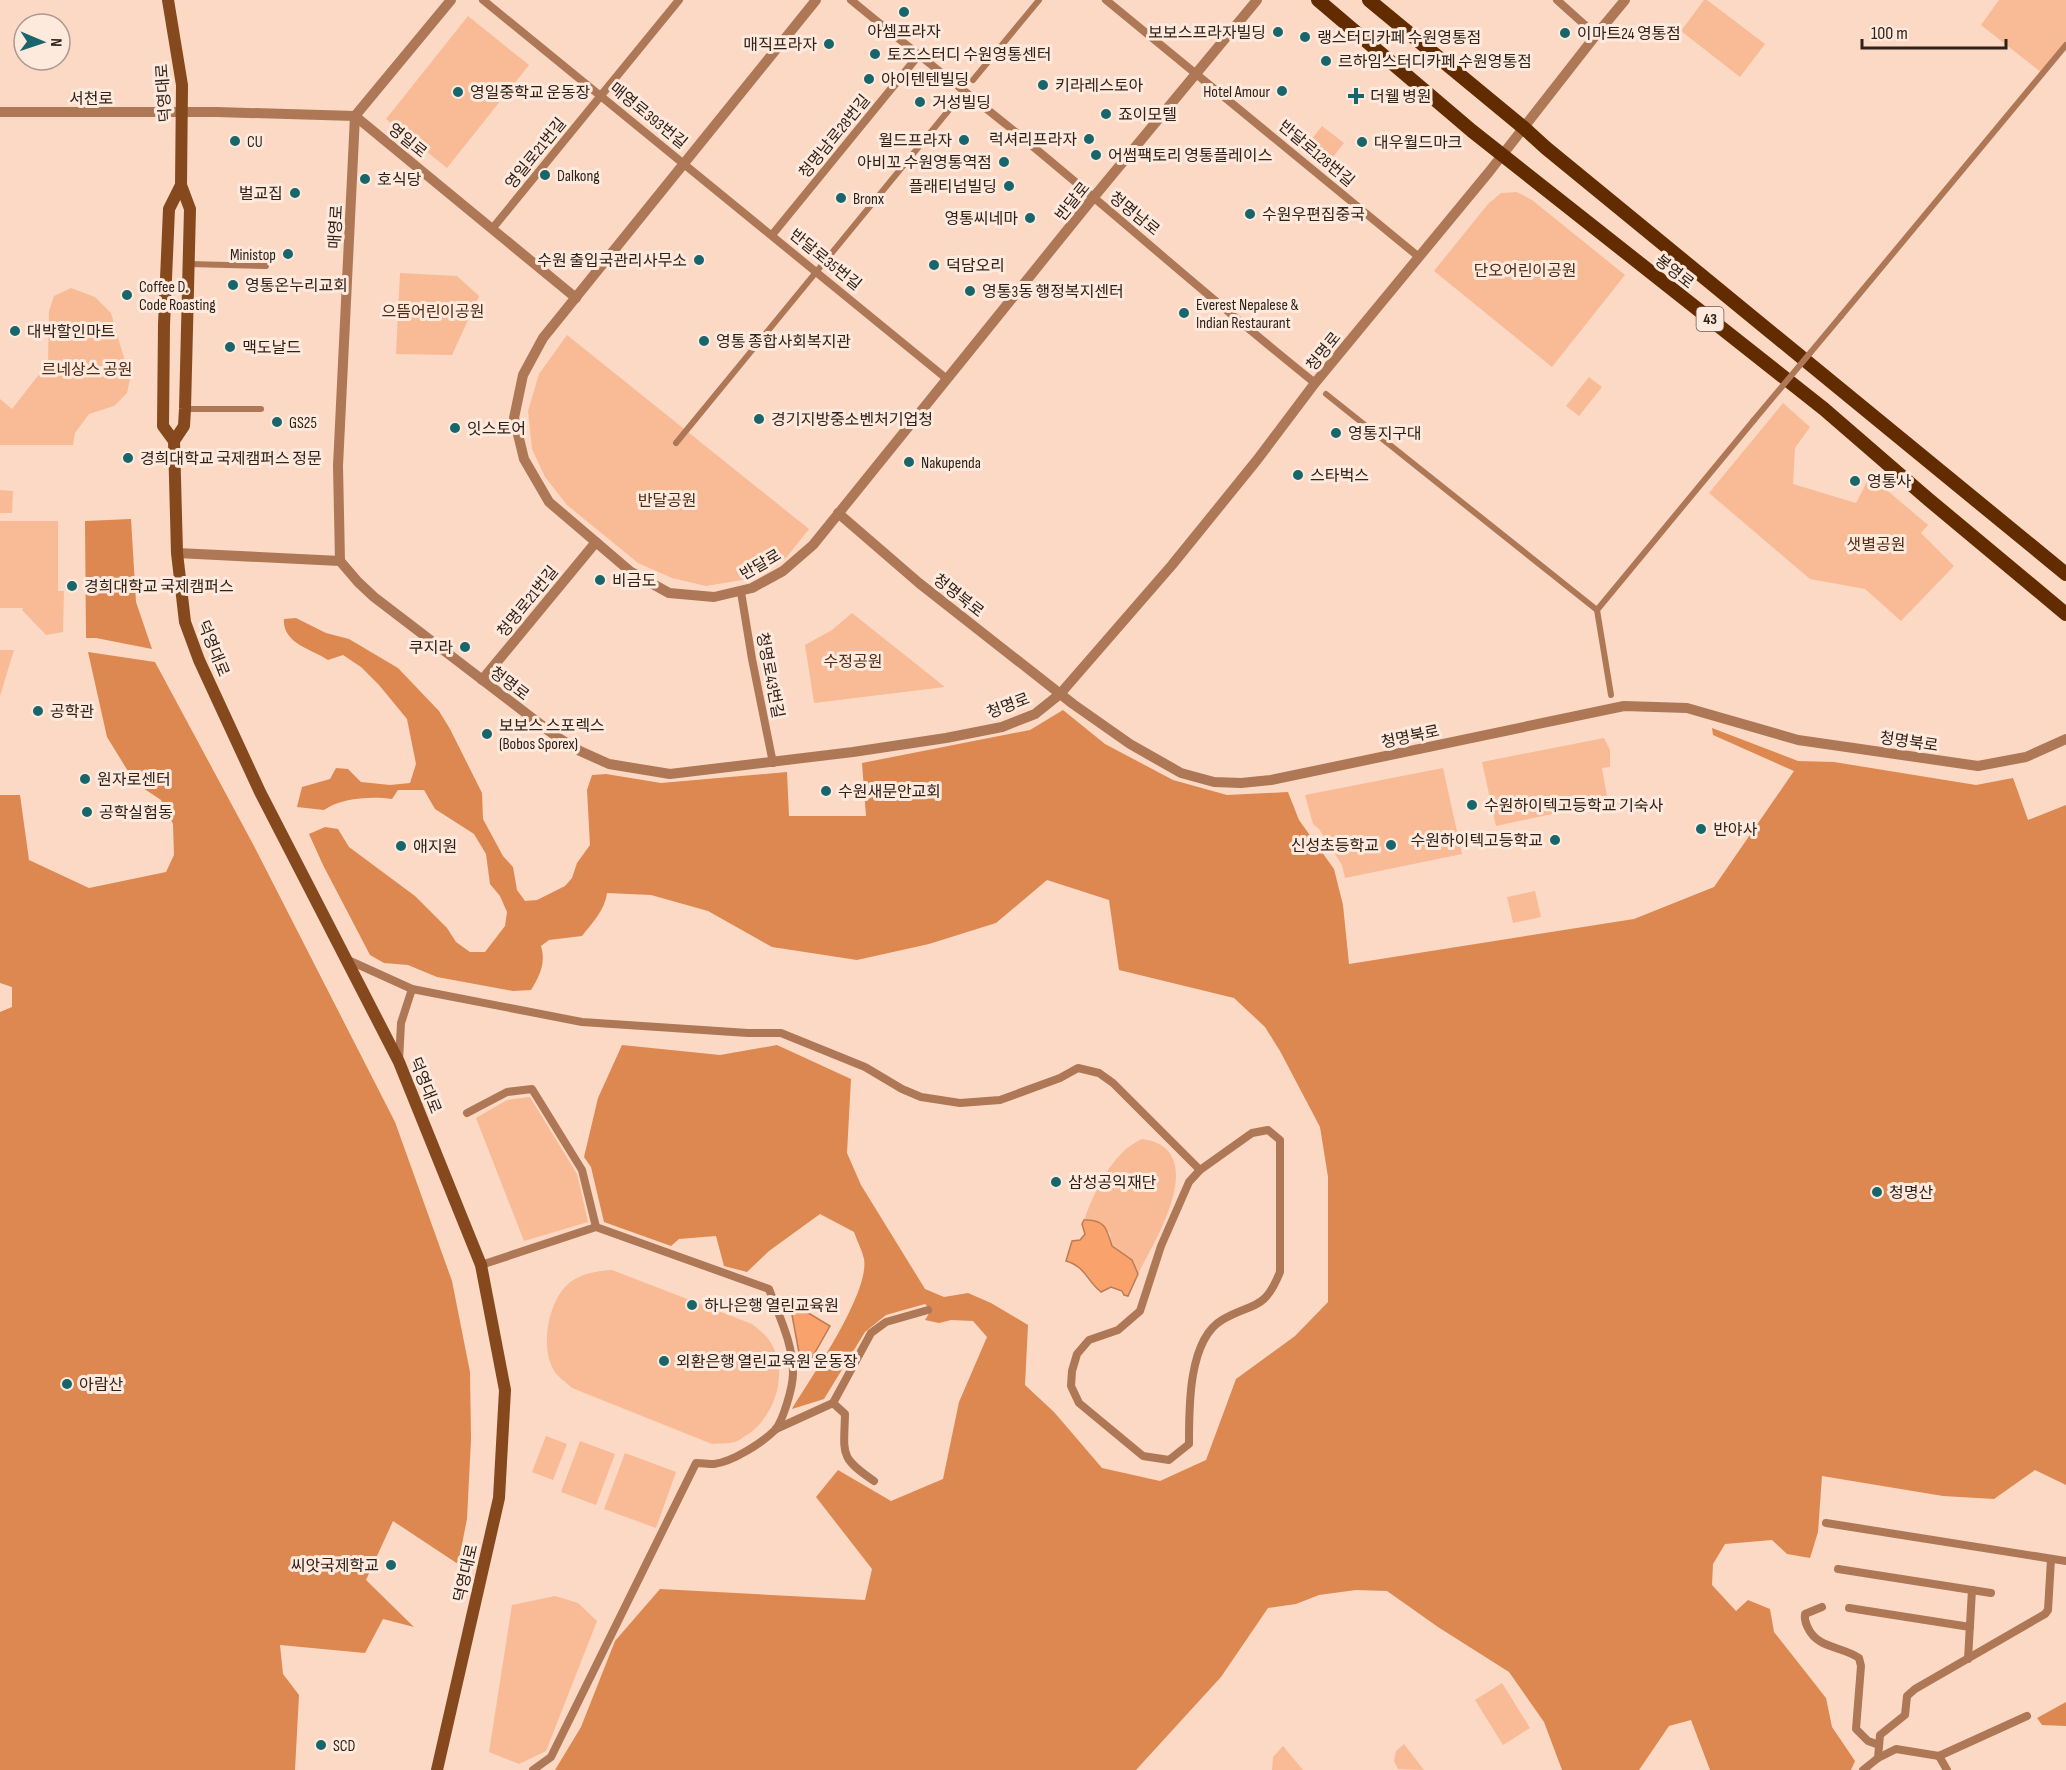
<svg xmlns="http://www.w3.org/2000/svg" width="2066" height="1770" font-family="'Sofia Sans Condensed','Noto Sans KR',sans-serif">
	<style>
		.green { fill: #f8bb96 }
		.forest { fill: #dd8851 }
		.water { fill: #f9a26b; stroke: #bc7c53; stroke-width: 1.5 }
		.lines { fill: none; stroke-linecap: round; stroke-linejoin: round }
		.pedestrian { stroke: #ae7756; stroke-width: 6 }
		.minor { stroke: #ae7756; stroke-width: 8 }
		.tertiary { stroke: #ae7756; stroke-width: 10 }
		.secondary { stroke: #86491d; stroke-width: 12 }
		.primary { stroke: #632c00; stroke-width: 14 }
		.pedestrian-bridge { stroke: #ae7756; stroke-width: 6 }
		.poi-dot { fill: #18666b; stroke: #fee9dd; stroke-width: 2 }
		.labels { text-anchor: middle; stroke-width: 6; stroke-linejoin: round; paint-order: stroke }
		.shield { fill: #fee9dd; stroke: #6c5e55; stroke-width: 1.5 }
		.shield-label { font-size: 15px; font-weight: bold; fill: #2e221b }
		.poi-label { font-size: 16px; fill: #2e221b; stroke: #fee9dd; text-anchor: start }
		.street-label { font-size: 16px; fill: #2e221b; stroke: #fee9dd }
		.park-label { font-size: 16px; fill: #4e2c15; stroke: #fee9dd }
	</style>
	<rect width="100%" height="100%" fill="#fbd9c4"/>
	<g class="green">
		<polygon points="1704,0 1707,0 1765,44 1740,77 1681,31"/>
		<polygon points="1999,0 2066,0 2066,45 2042,73 1981,25"/>
		<polygon points="468,16 529,65 447,168 386,119"/>
		<polygon points="1322,126 1344,143 1329,162 1307,145"/>
		<polygon points="1517,192 1532,200 1625,275 1552,367 1434,271 1488,204 1501,193"/>
		<polygon points="400,273 457,276 479,296 452,355 396,354"/>
		<polygon points="71,288 95,297 111,313 130,379 127,393 114,406 89,414 75,433 73,445 0,445 0,399 12,409 48,363 49,311 54,296"/>
		<polygon points="567,335 809,529 785,559 748,579 706,586 672,578 638,563 567,505 545,477 532,449 528,411 539,374"/>
		<polygon points="1589,377 1602,387 1579,416 1566,406"/>
		<polygon points="1783,403 1810,427 1795,448 1793,484 1856,503 1870,476 1928,525 1921,533 1954,566 1901,621 1865,589 1810,579 1709,493"/>
		<polygon points="0,490 13,491 12,513 0,513"/>
		<polygon points="0,521 58,521 58,591 64,591 63,632 46,635 22,610 23,608 0,608"/>
		<polygon points="852,613 945,687 814,703 805,645 832,630"/>
		<polygon points="0,650 14,650 0,696"/>
		<polygon points="1604,738 1610,750 1610,767 1602,768 1608,802 1496,826 1482,762"/>
		<polygon points="1443,768 1462,854 1345,878 1342,865 1319,829 1313,824 1305,795"/>
		<polygon points="1535,891 1541,917 1513,923 1507,897"/>
		<polygon points="530,1097 577,1174 588,1222 524,1241 476,1118 507,1100"/>
		<path d="M 1142,1139 C 1212,1149 1155,1241 1138,1274 C 1132,1256 1123,1257 1112,1246 L 1110,1233 L 1098,1222 L 1084,1220 C 1095,1191 1112,1152 1142,1139 Z"/>
		<path d="M 612,1270 L 752,1324 C 758,1329 765,1334 769,1340 C 790,1370 776,1416 747,1435 C 743,1437 739,1441 735,1442 C 728,1444 719,1443 712,1444 L 572,1388 C 567,1383 559,1378 555,1372 C 540,1350 547,1307 565,1287 C 577,1274 595,1271 612,1270 Z"/>
		<polygon points="546,1436 567,1444 553,1480 532,1472"/>
		<polygon points="580,1441 615,1454 596,1505 561,1492"/>
		<polygon points="625,1453 676,1472 656,1528 604,1509"/>
		<polygon points="555,1596 578,1603 597,1621 546,1751 519,1764 489,1752 512,1605"/>
		<polygon points="1502,1683 1530,1728 1503,1745 1475,1700"/>
		<polygon points="1404,1744 1424,1770 1398,1769 1394,1761 1396,1751"/>
		<polygon points="1283,1746 1303,1770 1272,1770 1273,1757"/>
	</g>
	<g class="forest">
		<polygon points="131,519 136,602 152,649 96,638 86,638 85,521"/>
		<path d="M 296,618 L 326,633 L 349,639 L 398,668 L 439,711 L 450,729 L 482,793 L 483,819 L 503,856 L 513,867 L 517,890 L 525,901 L 537,900 L 565,886 L 572,878 L 577,863 L 590,845 L 587,790 L 592,775 L 606,774 L 661,783 L 787,772 L 789,816 L 866,816 L 862,763 L 1030,730 L 1063,710 L 1105,744 L 1173,780 L 1227,795 L 1288,792 L 1299,820 L 1334,869 L 1343,905 L 1349,964 L 1634,919 L 1714,887 L 1794,771 L 1713,735 L 1712,728 L 1798,761 L 1834,762 L 1976,785 L 2013,778 L 2028,820 L 2066,805 L 2066,1485 L 2035,1470 L 1994,1499 L 1943,1496 L 1822,1476 L 1818,1532 L 1810,1558 L 1787,1554 L 1772,1540 L 1725,1544 L 1713,1564 L 1712,1585 L 1736,1611 L 1748,1600 L 1770,1609 L 1774,1632 L 1826,1698 L 1832,1727 L 1855,1761 L 1851,1770 L 1710,1770 L 1691,1720 L 1669,1726 L 1639,1770 L 1562,1770 L 1544,1722 L 1509,1672 L 1438,1627 L 1387,1591 L 1356,1590 L 1319,1595 L 1296,1604 L 1268,1608 L 1221,1677 L 1136,1770 L 555,1770 L 581,1727 L 615,1641 L 660,1589 L 865,1600 L 872,1569 L 816,1497 L 838,1470 L 891,1501 L 943,1479 L 959,1402 L 987,1337 L 973,1321 L 951,1320 L 939,1323 L 925,1320 L 931,1310 L 925,1304 L 886,1315 L 865,1332 L 824,1399 L 792,1409 C 810,1379 870,1293 864,1259 C 862,1250 857,1241 854,1232 L 820,1214 L 769,1251 L 747,1272 L 724,1266 L 716,1236 L 679,1239 L 671,1246 L 604,1222 L 591,1167 L 584,1157 L 598,1098 L 622,1045 L 720,1055 L 777,1045 L 851,1079 L 847,1153 L 861,1185 L 925,1289 L 944,1297 L 968,1293 L 991,1303 L 1028,1325 L 1025,1385 L 1054,1412 L 1102,1468 L 1160,1481 L 1206,1460 L 1236,1379 L 1295,1336 L 1328,1302 L 1328,1177 L 1320,1127 L 1280,1051 L 1265,1027 L 1234,998 L 1119,970 L 1109,900 L 1047,880 L 996,923 L 929,944 L 857,960 L 772,947 L 708,911 L 651,895 L 607,893 C 605,910 592,923 582,936 L 549,940 L 541,946 C 546,963 540,975 531,990 L 513,991 L 437,977 L 408,965 L 384,963 L 370,955 L 323,865 L 309,834 L 325,827 L 338,829 L 349,847 L 415,896 L 447,928 L 456,942 L 470,952 L 485,952 L 505,926 L 507,912 L 500,896 L 490,884 L 486,854 L 474,834 L 435,809 L 424,790 L 398,790 L 392,799 C 371,796 341,798 324,810 L 297,807 L 302,787 L 330,779 L 336,768 L 348,769 L 361,782 L 390,785 L 410,783 L 416,764 L 407,719 L 379,685 L 361,667 L 343,655 L 328,660 C 311,649 282,643 284,619 Z"/>
		<polygon points="88,652 155,662 254,846 395,1122 452,1281 470,1372 471,1439 467,1519 458,1564 393,1521 366,1580 414,1627 383,1619 365,1653 280,1645 283,1674 299,1695 295,1770 0,1770 0,1012 12,1007 12,987 0,983 0,795 20,795 29,860 89,888 166,872 174,855 173,824 161,800 140,786 131,776 107,737"/>
		<polygon points="2066,1702 2066,1726 2042,1725 2037,1718"/>
	</g>
	<g class="water">
		<path d="M 1084,1220 C 1105,1219 1107,1229 1112,1246 L 1132,1260 L 1138,1274 L 1128,1296 L 1124,1295 L 1122,1291 L 1111,1287 L 1101,1292 C 1086,1280 1086,1267 1066,1261 L 1072,1241 L 1080,1240 L 1085,1234 L 1082,1224 Z"/>
		<polygon points="800,1308 830,1326 809,1363 800,1358 792,1315"/>
	</g>
	<g class="lines">
		<g class="pedestrian">
			<polyline points="973,80 1039,0"/>
			<polyline points="189,264 266,266"/>
			<polyline points="1841,316 2066,45"/>
			<polyline points="1326,394 1597,610 1611,695"/>
			<polyline points="185,409 261,409"/>
			<polyline points="676,443 953,105"/>
			<polyline points="1597,610 1754,420"/>
		</g>
		<g class="minor">
			<polyline points="483,0 947,379"/>
			<path d="M 851,0 C 903,43 956,84 1008,126 C 1111,210 1211,300 1315,383"/>
			<polyline points="1106,0 1419,257"/>
			<polyline points="1557,0 1596,35"/>
			<polyline points="492,229 679,0"/>
			<polyline points="772,235 918,56"/>
			<polyline points="741,592 752,659 773,763"/>
			<polyline points="348,960 412,989 401,1023 399,1061"/>
			<polyline points="412,989 582,1022 748,1033 781,1033 865,1067 902,1089 921,1097 960,1103 1000,1100 1060,1078 1078,1068 1099,1073 1113,1083 1200,1170"/>
			<polyline points="467,1113 507,1092 532,1089 582,1170 596,1227"/>
			<path d="M 1268,1130 L 1280,1140 L 1280,1272 C 1264,1312 1253,1302 1222,1320 C 1188,1340 1189,1409 1189,1444 L 1169,1460 L 1143,1456 L 1079,1403 L 1071,1386 L 1072,1371 L 1077,1354 L 1089,1340 L 1118,1330 L 1140,1311 L 1161,1246 L 1189,1182 L 1200,1170 L 1252,1133 Z"/>
			<path d="M 481,1265 L 596,1227 L 769,1289 C 779,1316 793,1343 793,1373 C 793,1387 783,1421 775,1430 C 762,1443 732,1462 714,1464 C 708,1464 701,1463 696,1463 L 551,1757 L 533,1770"/>
			<path d="M 833,1403 L 845,1414 C 844,1455 839,1457 874,1481"/>
			<polyline points="776,1429 833,1403 871,1333 886,1322 928,1310"/>
			<polyline points="1826,1523 2066,1561"/>
			<polyline points="1838,1569 1991,1593"/>
			<path d="M 1822,1607 L 1805,1614 C 1804,1621 1806,1623 1808,1628 C 1818,1649 1842,1646 1859,1658 L 1861,1666 L 1856,1729 L 1868,1741 L 1879,1745"/>
			<polyline points="1849,1608 1970,1627"/>
			<polyline points="1968,1659 1972,1590"/>
			<polyline points="1939,1756 1947,1770"/>
			<polyline points="1878,1758 1880,1735 1905,1715 1907,1696 1915,1689 2045,1614 2048,1610 2051,1559"/>
			<polyline points="1863,1770 1878,1758 1896,1749 1939,1756 2027,1716"/>
		</g>
		<g class="tertiary">
			<polyline points="816,0 543,338 523,375 514,418 524,459 549,502 631,572 669,593 714,597 752,588 783,571 813,545 1093,198 1257,0"/>
			<polyline points="0,112 217,112 355,116 576,298"/>
			<polyline points="838,513 919,583 1073,704 1130,744 1181,773 1214,782 1241,783 1271,780 1624,706 1687,708 1798,740 1978,766 2026,757 2066,739"/>
			<polyline points="177,553 340,561 358,582 374,597 557,737 580,751 609,764 670,774 853,752 946,738 1002,727 1035,714 1060,694 1172,565 1257,460 1315,383 1489,172 1596,35 1625,0"/>
			<polyline points="340,561 338,466 355,116 451,0"/>
			<polyline points="482,680 596,542"/>
		</g>
		<g class="secondary">
			<polyline points="168,0 182,85 181,185 190,209 185,409 184,426 174,441 177,553 185,622 199,660 260,792 399,1062 481,1265 505,1390 499,1498 437,1770"/>
			<polyline points="174,441 163,426 164,325 169,209 181,185"/>
		</g>
		<g class="primary">
			<polyline points="1318,0 1472,131 1824,409 1928,499 2066,614"/>
			<polyline points="1369,0 1524,128 1546,148 2066,574"/>
		</g>
		<polyline class="pedestrian-bridge" points="1754,420 1841,316"/>
	</g>
	<g class="poi-dot">
		<circle cx="904" cy="12" r="6"/>
		<circle cx="1278" cy="32" r="6"/>
		<circle cx="1565" cy="33" r="6"/>
		<circle cx="1305" cy="37" r="6"/>
		<circle cx="829" cy="44" r="6"/>
		<circle cx="875" cy="54" r="6"/>
		<circle cx="1326" cy="61" r="6"/>
		<circle cx="869" cy="79" r="6"/>
		<circle cx="1043" cy="85" r="6"/>
		<circle cx="1282" cy="91" r="6"/>
		<circle cx="458" cy="92" r="6"/>
		<path d="M1353 87h6v6h6v6h-6v6h-6v-6h-6v-6h6z"/>
		<circle cx="920" cy="102" r="6"/>
		<circle cx="1106" cy="114" r="6"/>
		<circle cx="1089" cy="139" r="6"/>
		<circle cx="964" cy="140" r="6"/>
		<circle cx="235" cy="141" r="6"/>
		<circle cx="1362" cy="142" r="6"/>
		<circle cx="1096" cy="155" r="6"/>
		<circle cx="1004" cy="162" r="6"/>
		<circle cx="545" cy="175" r="6"/>
		<circle cx="365" cy="179" r="6"/>
		<circle cx="1009" cy="186" r="6"/>
		<circle cx="295" cy="193" r="6"/>
		<circle cx="841" cy="198" r="6"/>
		<circle cx="1250" cy="214" r="6"/>
		<circle cx="1030" cy="218" r="6"/>
		<circle cx="288" cy="254" r="6"/>
		<circle cx="699" cy="260" r="6"/>
		<circle cx="934" cy="265" r="6"/>
		<circle cx="233" cy="285" r="6"/>
		<circle cx="970" cy="291" r="6"/>
		<circle cx="127" cy="295" r="6"/>
		<circle cx="1184" cy="313" r="6"/>
		<circle cx="15" cy="331" r="6"/>
		<circle cx="704" cy="341" r="6"/>
		<circle cx="230" cy="347" r="6"/>
		<circle cx="759" cy="419" r="6"/>
		<circle cx="277" cy="422" r="6"/>
		<circle cx="455" cy="428" r="6"/>
		<circle cx="1336" cy="433" r="6"/>
		<circle cx="128" cy="458" r="6"/>
		<circle cx="909" cy="462" r="6"/>
		<circle cx="1298" cy="475" r="6"/>
		<circle cx="1855" cy="481" r="6"/>
		<circle cx="600" cy="580" r="6"/>
		<circle cx="72" cy="586" r="6"/>
		<circle cx="465" cy="647" r="6"/>
		<circle cx="38" cy="711" r="6"/>
		<circle cx="487" cy="734" r="6"/>
		<circle cx="85" cy="779" r="6"/>
		<circle cx="826" cy="791" r="6"/>
		<circle cx="1472" cy="805" r="6"/>
		<circle cx="87" cy="812" r="6"/>
		<circle cx="1701" cy="829" r="6"/>
		<circle cx="1555" cy="840" r="6"/>
		<circle cx="1391" cy="845" r="6"/>
		<circle cx="401" cy="846" r="6"/>
		<circle cx="1056" cy="1182" r="6"/>
		<circle cx="1877" cy="1192" r="6"/>
		<circle cx="692" cy="1305" r="6"/>
		<circle cx="664" cy="1361" r="6"/>
		<circle cx="67" cy="1384" r="6"/>
		<circle cx="391" cy="1565" r="6"/>
		<circle cx="321" cy="1745" r="6"/>
	</g>
	<g class="labels">
		<rect class="shield" x="1696.5" y="307" width="27" height="24" rx="4.5"/>
		<g class="shield-label">
			<text x="1710" y="324">43</text>
		</g>
		<g class="poi-label">
			<text x="904" y="37" text-anchor="middle">아셈프라자</text>
			<text x="1266" y="38" text-anchor="end">보보스프라자빌딩</text>
			<text x="1577" y="39">이마트24 영통점</text>
			<text x="1317" y="43">랭스터디카페 수원영통점</text>
			<text x="817" y="50" text-anchor="end">매직프라자</text>
			<text x="887" y="60">토즈스터디 수원영통센터</text>
			<text x="1338" y="67">르하임스터디카페 수원영통점</text>
			<text x="881" y="85">아이텐텐빌딩</text>
			<text x="1055" y="91">키라레스토아</text>
			<text x="1270" y="97" text-anchor="end">Hotel Amour</text>
			<text x="470" y="98">영일중학교 운동장</text>
			<text x="1370" y="102">더웰 병원</text>
			<text x="932" y="108">거성빌딩</text>
			<text x="1118" y="120">죠이모텔</text>
			<text x="1077" y="145" text-anchor="end">럭셔리프라자</text>
			<text x="952" y="146" text-anchor="end">월드프라자</text>
			<text x="247" y="147">CU</text>
			<text x="1374" y="148">대우월드마크</text>
			<text x="1108" y="161">어썸팩토리 영통플레이스</text>
			<text x="992" y="168" text-anchor="end">아비꼬 수원영통역점</text>
			<text x="557" y="181">Dalkong</text>
			<text x="377" y="185">호식당</text>
			<text x="997" y="192" text-anchor="end">플래티넘빌딩</text>
			<text x="283" y="199" text-anchor="end">벌교집</text>
			<text x="853" y="204">Bronx</text>
			<text x="1262" y="220">수원우편집중국</text>
			<text x="1018" y="224" text-anchor="end">영통씨네마</text>
			<text x="276" y="260" text-anchor="end">Ministop</text>
			<text x="687" y="266" text-anchor="end">수원 출입국관리사무소</text>
			<text x="946" y="271">덕담오리</text>
			<text x="245" y="291">영통온누리교회</text>
			<text x="139" y="292">Coffee D.<tspan x="139" dy="18">Code Roasting</tspan></text>
			<text x="982" y="297">영통3동 행정복지센터</text>
			<text x="1196" y="310">Everest Nepalese &amp;<tspan x="1196" dy="18">Indian Restaurant</tspan></text>
			<text x="27" y="337">대박할인마트</text>
			<text x="716" y="347">영통 종합사회복지관</text>
			<text x="242" y="353">맥도날드</text>
			<text x="771" y="425">경기지방중소벤처기업청</text>
			<text x="289" y="428">GS25</text>
			<text x="467" y="434">잇스토어</text>
			<text x="1348" y="439">영통지구대</text>
			<text x="140" y="464">경희대학교 국제캠퍼스 정문</text>
			<text x="921" y="468">Nakupenda</text>
			<text x="1310" y="481">스타벅스</text>
			<text x="1867" y="487">영통사</text>
			<text x="612" y="586">비금도</text>
			<text x="84" y="592">경희대학교 국제캠퍼스</text>
			<text x="453" y="653" text-anchor="end">쿠지라</text>
			<text x="50" y="717">공학관</text>
			<text x="499" y="731">보보스 스포렉스<tspan x="499" dy="18">(Bobos Sporex)</tspan></text>
			<text x="97" y="785">원자로센터</text>
			<text x="838" y="797">수원새문안교회</text>
			<text x="1484" y="811">수원하이텍고등학교 기숙사</text>
			<text x="99" y="818">공학실험동</text>
			<text x="1713" y="835">반야사</text>
			<text x="1543" y="846" text-anchor="end">수원하이텍고등학교</text>
			<text x="1379" y="851" text-anchor="end">신성초등학교</text>
			<text x="413" y="852">애지원</text>
			<text x="1068" y="1188">삼성공익재단</text>
			<text x="1889" y="1198">청명산</text>
			<text x="704" y="1311">하나은행 열린교육원</text>
			<text x="676" y="1367">외환은행 열린교육원 운동장</text>
			<text x="79" y="1390">아람산</text>
			<text x="379" y="1571" text-anchor="end">씨앗국제학교</text>
			<text x="333" y="1751">SCD</text>
		</g>
		<g class="street-label">
			<text transform="translate(163 93) rotate(-94)" y="6">덕영대로</text>
			<text x="91" y="104">서천로</text>
			<text transform="translate(649 115) rotate(39)" y="6">매영로393번길</text>
			<text transform="translate(834 136) rotate(-51)" y="6">청명남로28번길</text>
			<text transform="translate(408 140) rotate(39)" y="6">영일로</text>
			<text transform="translate(535 153) rotate(-51)" y="6">영일로21번길</text>
			<text transform="translate(1317 153) rotate(40)" y="6">반달로128번길</text>
			<text transform="translate(1072 201) rotate(-51)" y="6">반달로</text>
			<text transform="translate(1135 213) rotate(39)" y="6">청명남로</text>
			<text transform="translate(335 227) rotate(-87)" y="6">매영로</text>
			<text transform="translate(826 259) rotate(39)" y="6">반달로35번길</text>
			<text transform="translate(1675 271) rotate(38)" y="6">봉영로</text>
			<text transform="translate(1323 351) rotate(-51)" y="6">청명로</text>
			<text transform="translate(760 564) rotate(-30)" y="6">반달로</text>
			<text transform="translate(959 595) rotate(38)" y="6">청명북로</text>
			<text transform="translate(527 601) rotate(-51)" y="6">청명로21번길</text>
			<text transform="translate(214 648) rotate(68)" y="6">덕영대로</text>
			<text transform="translate(771 675) rotate(79)" y="6">청명로43번길</text>
			<text transform="translate(510 683) rotate(37)" y="6">청명로</text>
			<text transform="translate(1008 705) rotate(-21)" y="6">청명로</text>
			<text transform="translate(1410 736) rotate(-12)" y="6">청명북로</text>
			<text transform="translate(1909 741) rotate(8)" y="6">청명북로</text>
			<text transform="translate(426 1085) rotate(68)" y="6">덕영대로</text>
			<text transform="translate(465 1573) rotate(-77)" y="6">덕영대로</text>
		</g>
		<g class="park-label">
			<text x="1525" y="276">단오어린이공원</text>
			<text x="433" y="317">으뜸어린이공원</text>
			<text x="87" y="375">르네상스 공원</text>
			<text x="667" y="506">반달공원</text>
			<text x="1876" y="550">샛별공원</text>
			<text x="853" y="667">수정공원</text>
		</g>
	</g>
	<g transform="translate(42 42) rotate(92)"><circle r="28" fill="#fee9dd" stroke="#ab998f" stroke-width="1.5"/>
	<path d="M0-4.5L10 22L0 15L-10 22Z" fill="#18666b"/>
	<text y="-9" font-size="16" font-weight="bold" text-anchor="middle" fill="#2e221b">N</text>
	</g>
	<path d="M1862 39v9h144v-9" fill="none" stroke="#2e221b" stroke-width="3"/>
	<text x="1871" y="39" font-size="18" fill="#2e221b" stroke="#fee9dd" stroke-width="4.5" paint-order="stroke">100 m</text>
</svg>
